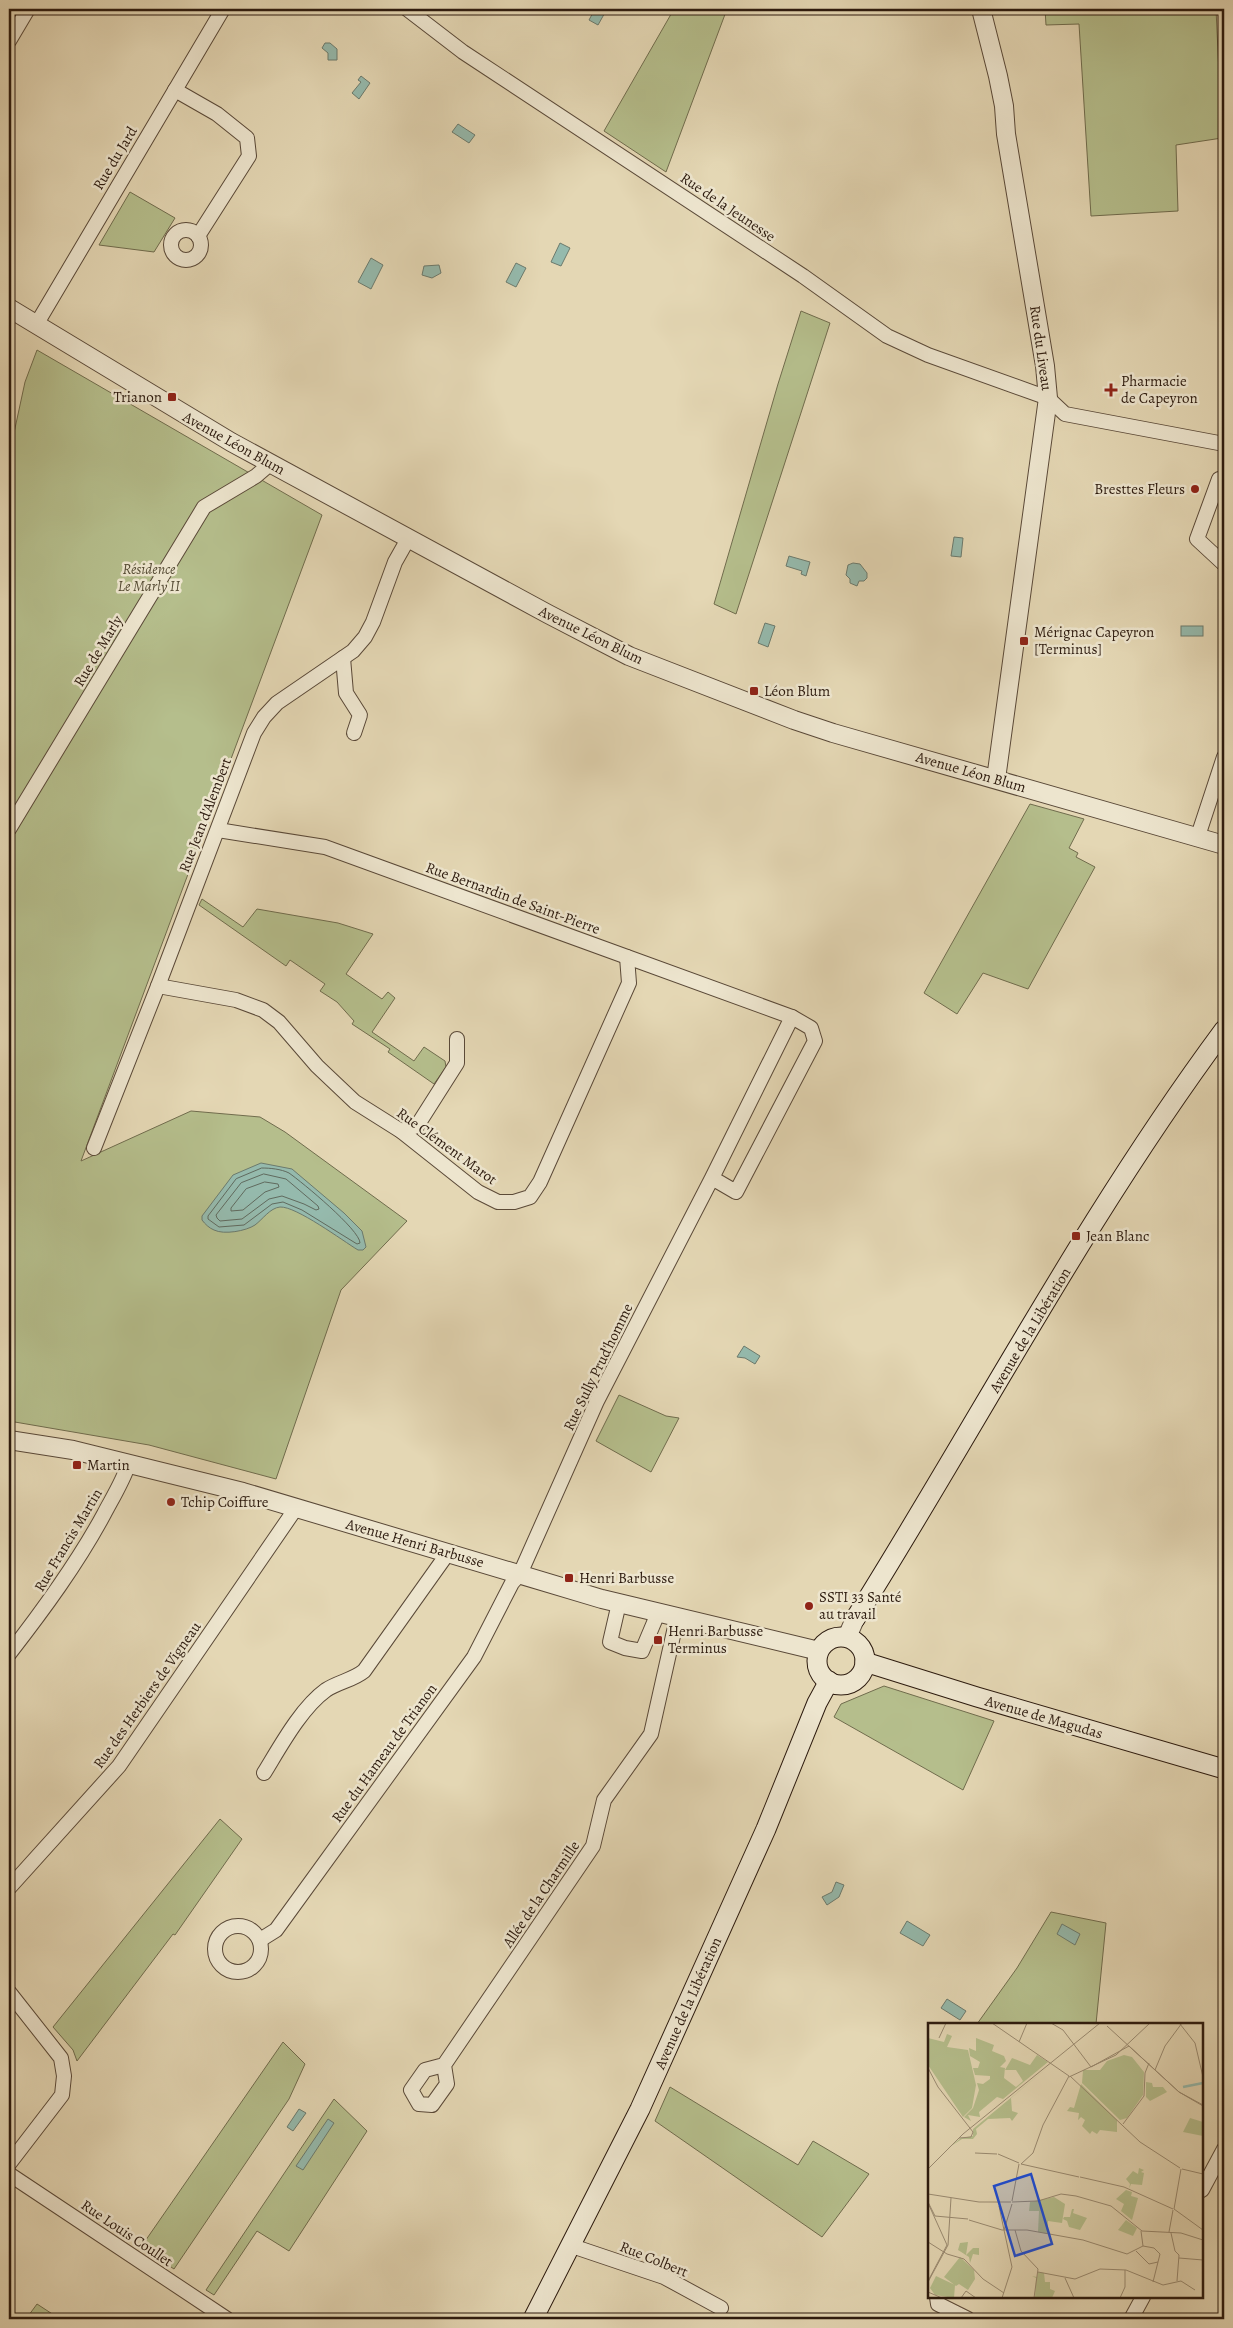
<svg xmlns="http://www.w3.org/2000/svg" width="1233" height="2328" font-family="Alegreya,serif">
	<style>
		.green { fill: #b5be8c; stroke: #706c4d }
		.water { fill: #95baad; stroke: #6b7a6d }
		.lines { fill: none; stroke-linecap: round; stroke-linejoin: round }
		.shore { stroke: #606a5e; stroke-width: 1 }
		.minor-casing { stroke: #5a4938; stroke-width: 16 }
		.tertiary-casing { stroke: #5a4938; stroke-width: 20 }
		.secondary-casing { stroke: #2c1a0e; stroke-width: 21 }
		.minor { stroke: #ede5ce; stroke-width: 14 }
		.tertiary { stroke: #ede5ce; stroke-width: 18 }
		.secondary { stroke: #ede5ce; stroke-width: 19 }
		.poi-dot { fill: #8f2418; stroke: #ede5ce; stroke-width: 2 }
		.labels { text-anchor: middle; stroke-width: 5; stroke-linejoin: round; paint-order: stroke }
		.street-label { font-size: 15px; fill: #2c1a0e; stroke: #ede5ce }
		.poi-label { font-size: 15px; fill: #2c1a0e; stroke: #ede5ce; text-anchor: start }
		.park-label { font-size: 15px; font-style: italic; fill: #554b34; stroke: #ede5ce }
		.inset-river { fill: none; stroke: #95baad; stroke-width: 2.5 }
		.inset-road { fill: none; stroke: #9a8b72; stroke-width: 1 }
		.view { fill: #1d4ed8; fill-opacity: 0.15; stroke: #1d4ed8; stroke-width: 2.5 }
		.inset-edge { fill: none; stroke: #2c1a0e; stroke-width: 2.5 }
	</style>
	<rect width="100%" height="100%" fill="#e4d7b4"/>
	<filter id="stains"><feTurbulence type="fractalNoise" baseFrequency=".004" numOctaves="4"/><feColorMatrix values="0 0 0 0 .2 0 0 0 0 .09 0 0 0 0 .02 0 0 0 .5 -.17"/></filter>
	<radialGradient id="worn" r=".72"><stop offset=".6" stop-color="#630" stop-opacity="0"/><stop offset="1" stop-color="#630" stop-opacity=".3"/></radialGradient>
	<g class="green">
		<polygon points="674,9 727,9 666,172 604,131"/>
		<polygon points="1045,9 1216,9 1222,138 1176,145 1178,211 1091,216 1079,24 1046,25"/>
		<polygon points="130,192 175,218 154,252 99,245"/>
		<polygon points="801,311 830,323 736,614 714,604 778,384"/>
		<polygon points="37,350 322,515 81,1161 191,1111 260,1117 285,1132 407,1221 341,1290 276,1479 149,1445 9,1421 9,456 25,382"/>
		<polygon points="1030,804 1084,819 1069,848 1078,853 1076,857 1095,867 1028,989 983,973 957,1014 924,993"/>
		<polygon points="202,899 243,927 257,909 338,923 373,934 346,974 382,999 388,992 395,998 372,1032 414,1061 424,1047 445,1061 446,1067 434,1084 388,1052 390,1049 352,1024 354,1021 337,1002 320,991 325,984 290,960 286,966 199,905"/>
		<polygon points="619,1395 666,1416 679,1418 651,1472 596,1441"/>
		<polygon points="884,1686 994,1721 963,1790 834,1717 841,1704"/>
		<polygon points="220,1819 242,1839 175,1935 173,1934 77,2061 73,2050 53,2027"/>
		<polygon points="1051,1912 1106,1923 1096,2024 977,2024 1017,1968"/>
		<polygon points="283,2042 305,2064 289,2099 174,2269 141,2247"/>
		<polygon points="670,2087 798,2165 813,2141 869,2174 822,2237 655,2121"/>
		<polygon points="334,2099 367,2131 289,2251 257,2231 214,2295 206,2290"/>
		<polygon points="37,2304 60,2319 26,2319"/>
	</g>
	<g class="water">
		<polygon points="595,9 607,9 598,25 589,20"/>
		<polygon points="325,43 330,43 337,49 337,60 328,60 328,53 322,48"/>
		<polygon points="361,76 370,83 359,99 352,93 361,82 358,80"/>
		<polygon points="458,124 475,135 469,143 452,132"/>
		<polygon points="560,243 570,248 561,266 551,262"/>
		<polygon points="371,258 383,265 371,289 358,282"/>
		<polygon points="516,263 526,268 516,287 506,282"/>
		<polygon points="439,265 441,273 432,278 422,275 424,266"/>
		<polygon points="954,537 963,538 961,557 951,556"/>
		<polygon points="789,556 810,562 806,576 801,574 802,571 786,566"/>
		<polygon points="853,563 860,564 867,573 867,578 864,581 859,581 857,586 850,583 850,579 846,575 848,565"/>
		<polygon points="765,623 775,626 768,647 758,643"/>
		<rect x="1181" y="626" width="22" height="10"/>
		<path d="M 261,1163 L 292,1169 L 344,1213 L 362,1231 L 366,1247 L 363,1250 L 358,1250 C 343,1241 296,1206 280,1207 C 270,1208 263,1219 255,1225 C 246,1231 224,1235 214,1230 C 209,1228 205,1224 202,1220 L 202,1216 L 233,1175 Z"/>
		<polygon points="744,1346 760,1356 755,1364 745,1358 737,1357"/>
		<polygon points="836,1882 844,1885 839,1897 827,1905 822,1897 832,1892"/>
		<polygon points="907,1921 930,1935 923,1946 900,1933"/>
		<polygon points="1062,1924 1080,1934 1075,1945 1057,1934"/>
		<polygon points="947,1999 966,2011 960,2020 941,2008"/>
		<polygon points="299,2109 306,2113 293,2131 287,2127"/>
		<polygon points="328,2119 334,2123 303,2170 296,2166"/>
	</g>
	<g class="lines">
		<g class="shore">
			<path d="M 262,1168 C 270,1168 281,1169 289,1173 C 302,1182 360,1230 360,1243 L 357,1244 L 302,1210 L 283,1202 L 272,1204 L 244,1225 L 219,1227 L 208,1219 L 208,1216 L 236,1179 Z"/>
			<polygon points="264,1174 286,1179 318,1206 319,1209 316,1210 304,1204 282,1196 269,1199 242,1219 220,1221 217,1218 216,1215 241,1183"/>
			<polygon points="265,1182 278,1184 279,1187 265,1192 243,1210 231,1211 231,1208 246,1189"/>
		</g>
		<defs>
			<g id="minor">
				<polyline points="407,9 463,52 803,276 887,336 928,355 1048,398 1065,414 1224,444"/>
				<polyline points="9,41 28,9"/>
				<polyline points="175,90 217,114 247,138 249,156 198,236"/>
				<circle cx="186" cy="245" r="15"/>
				<polyline points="36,325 223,9"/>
				<polyline points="1219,479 1197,539 1224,564"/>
				<polyline points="343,658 346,693 360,715 354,733"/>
				<polyline points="9,829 204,507 256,476 270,464"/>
				<polyline points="218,830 325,847 792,1017"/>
				<polyline points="1198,836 1224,757"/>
				<polyline points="158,986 236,1000 263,1010 279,1022 317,1066 355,1102 401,1131 478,1192 498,1202 514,1202 530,1197 540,1182 629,983 627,957"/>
				<polyline points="401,1131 417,1126 457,1063 457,1039"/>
				<polyline points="94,1148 158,986 254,733 264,717 277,703 353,651 365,637 373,622 395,562 408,539"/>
				<polyline points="619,1603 610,1642 625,1648 642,1651 658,1613"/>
				<path d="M 9,1654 C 44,1609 77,1564 104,1514 C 113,1497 123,1481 129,1463"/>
				<path d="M 264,1773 C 280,1747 301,1708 326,1690 C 338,1682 353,1680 364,1671 L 448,1553"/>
				<polyline points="9,1888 119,1766 296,1508"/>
				<circle cx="238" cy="1949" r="23"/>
				<polyline points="260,1940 276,1930 474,1657 512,1583 520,1574 597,1401 712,1178 792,1017 811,1028 815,1041 736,1192 712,1178"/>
				<polyline points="9,1992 61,2058 64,2076 62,2095 9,2164"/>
				<polyline points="444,2065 447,2084 432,2105 419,2104 411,2090 425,2070 444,2065 593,1846 604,1800 651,1734 677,1618"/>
				<polyline points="9,2174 227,2319"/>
				<polyline points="1202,2190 1224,2149"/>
				<polyline points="572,2246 664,2277 721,2308"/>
				<polyline points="937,2297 938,2304 968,2319"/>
				<polyline points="1131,2319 1143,2297"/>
			</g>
			<g id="tertiary">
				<polyline points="981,9 998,76 1004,106 1006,134 1045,366 1048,398 996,779"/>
				<polyline points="9,308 231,442 548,614 629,656 794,720 833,733 1224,845"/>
				<polyline points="9,1440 73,1450 243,1492 602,1599 819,1651"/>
				<polyline points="847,1637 855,1619"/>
			</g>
			<g id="secondary">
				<path d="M 855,1619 C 978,1423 1086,1216 1224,1030"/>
				<circle cx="841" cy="1661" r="24"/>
				<polyline points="865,1662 977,1697 1224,1769"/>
				<polyline points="533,2319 640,2109 766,1829 817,1703 829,1681"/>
			</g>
		</defs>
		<use href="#minor" class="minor-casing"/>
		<use href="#tertiary" class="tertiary-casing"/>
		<use href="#secondary" class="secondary-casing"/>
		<use href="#minor" class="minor"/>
		<use href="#tertiary" class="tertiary"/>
		<use href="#secondary" class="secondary"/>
	</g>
	<g class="poi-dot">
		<path d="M1108.5 382.5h5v5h5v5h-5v5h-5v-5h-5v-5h5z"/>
		<rect x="167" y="392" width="10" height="10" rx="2.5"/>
		<circle cx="1195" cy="489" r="5"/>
		<rect x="1019" y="636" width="10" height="10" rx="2.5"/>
		<rect x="749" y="686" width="10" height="10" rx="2.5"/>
		<rect x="1071" y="1231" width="10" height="10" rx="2.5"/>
		<rect x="72" y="1460" width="10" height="10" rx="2.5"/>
		<circle cx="171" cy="1502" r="5"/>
		<rect x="564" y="1573" width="10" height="10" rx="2.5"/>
		<circle cx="809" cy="1606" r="5"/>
		<rect x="653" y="1635" width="10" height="10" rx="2.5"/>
	</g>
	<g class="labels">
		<g class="street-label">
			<text transform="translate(115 158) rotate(-59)" y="5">Rue du Jard</text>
			<text transform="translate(728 207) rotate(34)" y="5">Rue de la Jeunesse</text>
			<text transform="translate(1041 348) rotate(82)" y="5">Rue du Liveau</text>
			<text transform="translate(234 443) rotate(29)" y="5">Avenue Léon Blum</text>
			<text transform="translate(591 635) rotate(26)" y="5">Avenue Léon Blum</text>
			<text transform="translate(98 651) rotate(-59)" y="5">Rue de Marly</text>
			<text transform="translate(971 772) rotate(16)" y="5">Avenue Léon Blum</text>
			<text transform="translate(205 815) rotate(-69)" y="5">Rue Jean d'Alembert</text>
			<text transform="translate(513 898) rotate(20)" y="5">Rue Bernardin de Saint-Pierre</text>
			<text transform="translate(447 1146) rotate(36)" y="5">Rue Clément Marot</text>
			<text transform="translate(1030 1330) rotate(-59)" y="5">Avenue de la Libération</text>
			<text transform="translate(598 1367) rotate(-64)" y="5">Rue Sully Prud'homme</text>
			<text transform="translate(68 1540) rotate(-59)" y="5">Rue Francis Martin</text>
			<text transform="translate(415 1543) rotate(16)" y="5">Avenue Henri Barbusse</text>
			<text transform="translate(147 1695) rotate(-55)" y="5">Rue des Herbiers de Vigneau</text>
			<text transform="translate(1044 1717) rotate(16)" y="5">Avenue de Magudas</text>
			<text transform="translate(384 1753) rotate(-54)" y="5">Rue du Hameau de Trianon</text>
			<text transform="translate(541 1894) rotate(-56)" y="5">Allée de la Charmille</text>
			<text transform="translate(688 2003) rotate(-66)" y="5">Avenue de la Libération</text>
			<text transform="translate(127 2233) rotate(34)" y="5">Rue Louis Coullet</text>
			<text transform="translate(654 2259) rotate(22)" y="5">Rue Colbert</text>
		</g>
		<g class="poi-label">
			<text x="1121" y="386">Pharmacie<tspan x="1121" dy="17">de Capeyron</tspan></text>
			<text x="162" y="402" text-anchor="end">Trianon</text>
			<text x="1185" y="494" text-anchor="end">Bresttes Fleurs</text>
			<text x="1034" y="637">Mérignac Capeyron<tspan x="1034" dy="17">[Terminus]</tspan></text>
			<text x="764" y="696">Léon Blum</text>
			<text x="1086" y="1241">Jean Blanc</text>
			<text x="87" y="1470">Martin</text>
			<text x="181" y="1507">Tchip Coiffure</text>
			<text x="579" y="1583">Henri Barbusse</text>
			<text x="819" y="1602">SSTI 33 Santé<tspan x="819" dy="17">au travail</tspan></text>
			<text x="668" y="1636">Henri Barbusse<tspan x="668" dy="17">Terminus</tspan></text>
		</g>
		<g class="park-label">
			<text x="149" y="574">Résidence<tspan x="149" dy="17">Le Marly II</tspan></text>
		</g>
	</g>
	<g transform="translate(928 2023)">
		<rect width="275" height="275" fill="#e4d7b4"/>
		<path d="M 19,11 L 24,13 L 19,24 L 40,27 L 48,62 L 44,85 L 35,94 L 0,42 L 0,15 L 16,19 ZM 48,15 L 66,22 L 64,28 L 76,33 L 78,38 L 72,44 L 77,45 L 76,55 L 88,64 L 95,58 L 88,47 L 77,47 L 84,35 L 102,42 L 109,32 L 120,39 L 75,76 L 69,74 L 51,89 L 52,94 L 40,92 L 43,98 L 36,94 L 45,85 L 51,67 L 49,60 L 55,61 L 62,56 L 62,53 L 47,52 L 45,45 L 50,45 L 52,39 L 42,33 L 41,25 L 48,28 ZM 196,32 L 204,34 L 216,49 L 215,72 L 199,95 L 192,97 L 154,60 L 155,47 L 172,47 L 179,38 ZM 124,41 L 83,75 L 84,88 L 90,90 L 84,98 L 82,95 L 60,96 L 48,106 L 49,111 L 45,116 L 34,116 L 20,125 L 33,115 L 45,113 L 45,106 ZM 218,59 L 224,60 L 225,64 L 235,64 L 239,69 L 222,78 L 218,74 ZM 153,61 L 189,97 L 189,109 L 172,107 L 169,111 L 164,108 L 162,111 L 154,103 L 157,97 L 153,94 L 150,97 L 151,90 L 139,88 L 142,84 L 146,85 ZM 262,95 L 275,99 L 275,113 L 255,109 ZM 211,145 L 216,147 L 213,149 L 216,150 L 214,162 L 203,161 L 201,166 L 202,161 L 198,156 L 205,148 L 210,151 ZM 198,167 L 204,169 L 203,173 L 210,175 L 204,197 L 193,188 L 196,181 L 188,176 ZM 126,174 L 137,181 L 134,200 L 120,198 L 120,211 L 110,209 L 111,188 L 101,188 L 102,179 ZM 144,186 L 146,186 L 145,190 L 159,195 L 152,207 L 141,204 L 139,198 L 135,196 L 136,194 L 142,194 ZM 198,197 L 209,205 L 205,213 L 190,207 ZM 40,219 L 38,232 L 45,225 L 51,225 L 51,232 L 45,231 L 42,240 L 41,234 L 30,227 L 32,220 ZM 32,234 L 46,247 L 47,256 L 40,267 L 31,261 L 28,263 L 16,254 ZM 110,249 L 116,250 L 117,259 L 122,259 L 122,266 L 127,268 L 124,275 L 107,274 L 108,255 L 104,253 L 109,254 ZM 8,253 L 27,262 L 26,275 L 7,272 L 2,265 Z" fill="#b5be8c"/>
		<path class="inset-river" d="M 255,64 L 275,60"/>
		<path class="inset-road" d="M 64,0 L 141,53M 123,0 L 135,7 L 163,44 L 201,23 L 251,69 L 275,83M 252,1 L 267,20 L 275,54M 179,3 L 251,69 L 275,82M 11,15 L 18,0M 91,19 L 99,0M 0,45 L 10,64 L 45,109 L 43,114 L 31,115M 227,47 L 237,23 L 254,0M 142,53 L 212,119 L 252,145M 141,54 L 188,32 L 222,0M 195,101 L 216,73 L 217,50 L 221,40M 47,130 L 69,131M 70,131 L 91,140M 93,141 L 105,130 L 115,102 L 141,53M 93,141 L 151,154M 0,146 L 35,111 L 172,0M 254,146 L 275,151M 152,154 L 196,164 L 245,186M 0,171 L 51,179 L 83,179M 84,178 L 91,141M 0,179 L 7,193 L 40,196M 84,179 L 110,178 L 133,171 L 148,173 L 183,183 L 214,208M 0,180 L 19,222 L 0,258M 71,183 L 76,207M 246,186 L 253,146M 246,186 L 275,207M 41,197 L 74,207 L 99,207 L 155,217 L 199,231 L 215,223M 87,207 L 93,228 L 110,246 L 106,275M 213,208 L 215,223M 214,208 L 253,210 L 275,217M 241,209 L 245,187M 243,210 L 247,228 L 251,232 L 249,258M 0,219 L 19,231 L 36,236 L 55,256 L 76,270M 215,223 L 226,225 L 232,231M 208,228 L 221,241 L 230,239M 251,235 L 275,237M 110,249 L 147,256 L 172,246 L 198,247 L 235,262 L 253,258 L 267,267M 137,255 L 146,275M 0,259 L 20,222 L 23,175M 225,259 L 232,231M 0,269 L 14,275M 33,275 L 38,268 L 48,275M 74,275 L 84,244 L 76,207 L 84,181M 192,275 L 197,264 L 197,247"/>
		<path class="view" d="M 103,151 L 124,221 L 87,233 L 66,163 Z"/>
		<rect width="275" height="275" class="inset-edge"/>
	</g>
	<rect width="1233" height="2328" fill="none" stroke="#e4d7b4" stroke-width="30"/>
	<rect x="10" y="10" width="1213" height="2308" fill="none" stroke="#2c1a0e" stroke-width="2.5"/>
	<rect x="15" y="15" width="1203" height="2298" fill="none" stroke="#2c1a0e"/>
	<rect width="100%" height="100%" filter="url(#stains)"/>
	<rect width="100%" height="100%" fill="url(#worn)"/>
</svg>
